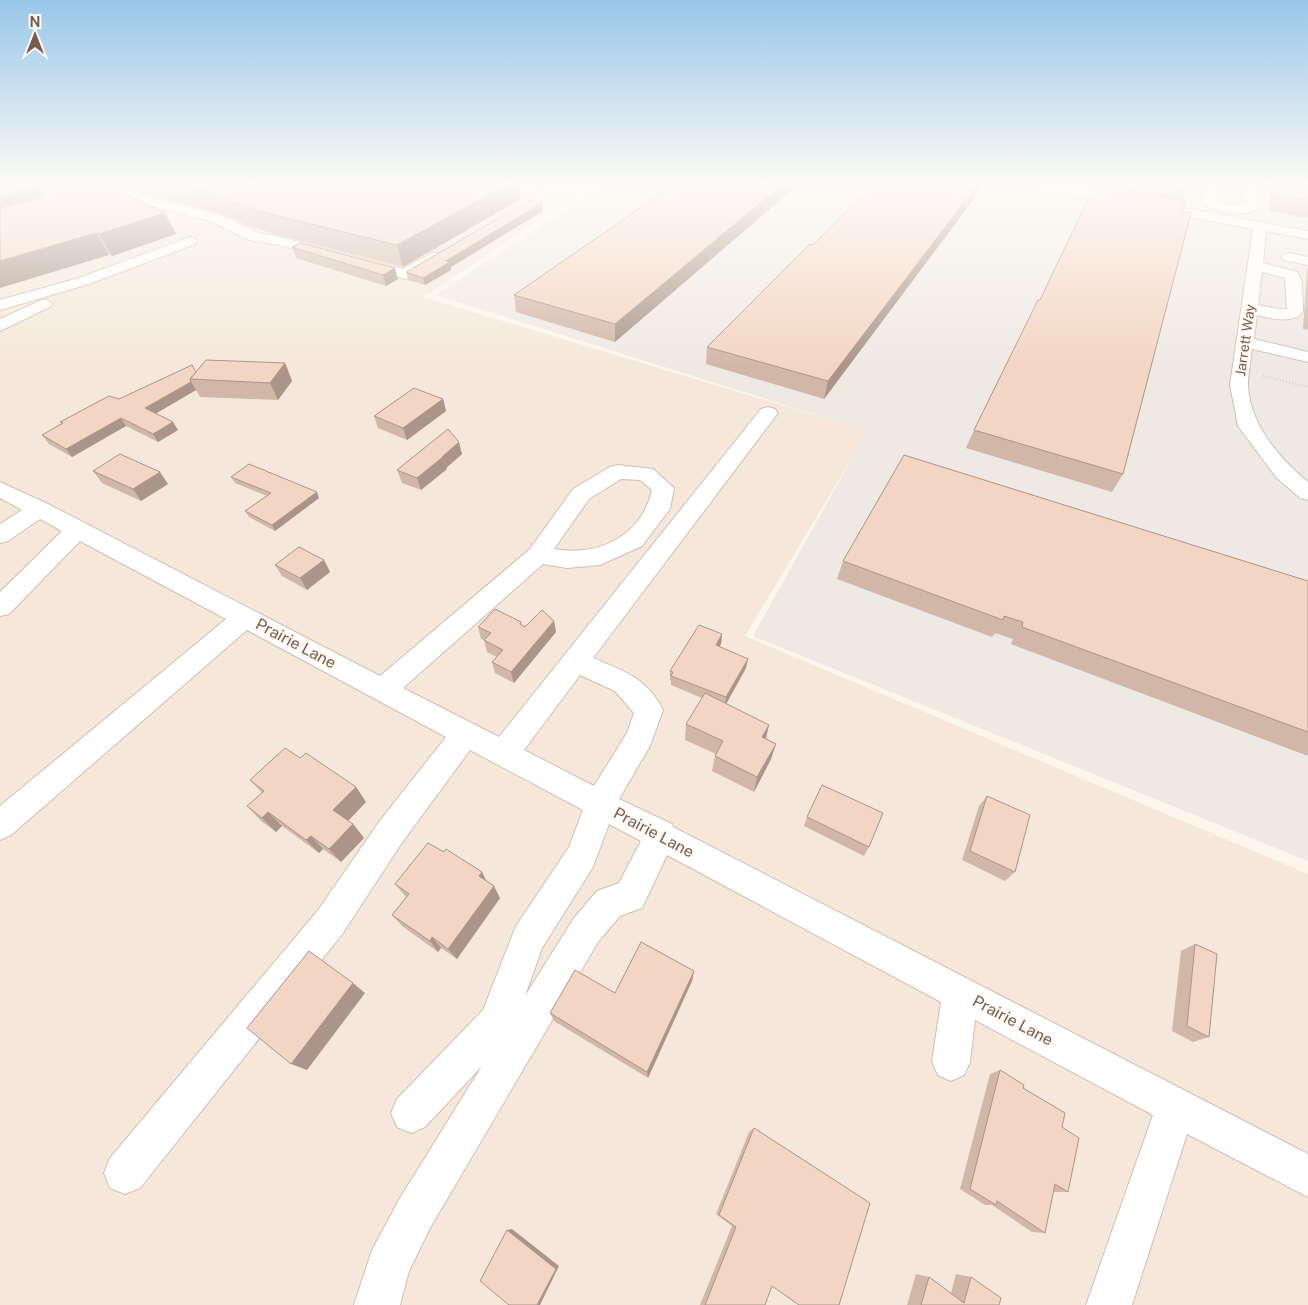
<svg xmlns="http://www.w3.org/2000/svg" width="1308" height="1305" font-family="'Public Sans',sans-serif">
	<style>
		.residential { fill: #f5e8da }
		.industrial { fill: #efe9e4 }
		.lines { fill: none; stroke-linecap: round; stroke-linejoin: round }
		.minor-casing { stroke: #d1beb0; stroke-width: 2 }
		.path { stroke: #d9b8a5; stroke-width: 2.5; stroke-dasharray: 0.5 2.5; stroke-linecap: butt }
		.minor { fill: #fff; fill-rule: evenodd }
		.wall { fill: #d1b7a8 }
		.shaded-wall { fill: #aa9588 }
		.building { fill: #f3d5c3; stroke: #aa9588 }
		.labels { text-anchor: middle; stroke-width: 4; stroke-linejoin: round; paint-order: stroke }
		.far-street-label { font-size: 14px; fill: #7a5c4d; stroke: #fffaf3 }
		.street-label { font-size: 16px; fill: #7a5c4d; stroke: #fffaf3 }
	</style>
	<rect width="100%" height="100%" fill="#fdf6ec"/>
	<polygon class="residential" points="0,184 593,184 423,297 868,431 745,636 1308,874 1308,1305 0,1305"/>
	<polygon class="industrial" points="607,184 1308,184 1308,861 753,636 867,431 436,295"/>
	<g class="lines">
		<defs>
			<g id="minor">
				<polygon points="88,184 104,184 112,188 220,215 258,233 280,237 403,269 432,253 442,253 444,256 442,259 405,279 279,245 249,240 210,221 102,194"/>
				<polygon points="552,184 567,184 506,222 496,222 494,219"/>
				<path d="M 1027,184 L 1054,184 L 1308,231 L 1308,239 L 1266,231 L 1263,263 L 1297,272 L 1302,282 L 1303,311 C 1294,325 1270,318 1257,315 L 1254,339 L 1308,352 L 1308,362 L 1252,349 C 1251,360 1248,373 1248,384 C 1249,424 1279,458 1308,482 L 1308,500 L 1300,498 L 1276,477 L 1238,426 L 1230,385 L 1253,229 L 1033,188 ZM 1262,272 L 1285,278 L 1287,309 L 1279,309 L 1258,305 Z"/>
				<path d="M 1206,184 L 1218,184 L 1216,200 L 1229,205 L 1244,204 L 1246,184 L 1258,184 L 1257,208 C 1246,220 1217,210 1204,205 L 1202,202 Z"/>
				<polygon points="190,237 195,238 197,241 195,244 89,284 0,310 0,300 79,278"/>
				<polygon points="1289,253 1308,257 1308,265 1284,260 1282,257 1284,254"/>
				<polygon points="44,299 50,301 52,304 50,307 0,331 0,319"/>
				<path d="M 768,407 L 775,409 L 778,413 L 593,658 C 624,671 647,678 663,710 L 650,746 L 619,799 L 672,824 L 673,827 L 1308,1154 L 1308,1197 L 1187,1134 L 1132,1305 L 1086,1305 L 1153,1115 L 975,1020 L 970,1062 L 964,1075 L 951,1081 L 938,1075 L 932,1062 L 941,1002 L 667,855 L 642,908 L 620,916 L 598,942 L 574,983 L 430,1228 L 409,1271 L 400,1305 L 354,1305 L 372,1250 L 400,1198 L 482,1066 L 425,1127 L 411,1133 L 397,1127 L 391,1113 L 397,1099 L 483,1010 L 516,926 L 569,847 L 583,810 L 470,750 L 401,844 L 343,933 L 140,1188 L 125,1194 L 110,1188 L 104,1173 L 110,1158 L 319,909 L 379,822 L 446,737 L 247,630 L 11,835 L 0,840 L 0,806 L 226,619 L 80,541 L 9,614 L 0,616 L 0,592 L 62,531 L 40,519 L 8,541 L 0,543 L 0,524 L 22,510 L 0,498 L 0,482 L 48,504 L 380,676 L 530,549 L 573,489 L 610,467 L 617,465 L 653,469 L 674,488 L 670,509 L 642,546 L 600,565 L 567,568 L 543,564 L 403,688 L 499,737 L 761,409 ZM 621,479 L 640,480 L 652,490 C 642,536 598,557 554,549 L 589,499 ZM 580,675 L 615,691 L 634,713 L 627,733 L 594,786 L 524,750 ZM 609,824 L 641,841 L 619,883 L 597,891 L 574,918 L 525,996 L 542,948 L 593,867 Z"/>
			</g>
		</defs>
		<use href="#minor" class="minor-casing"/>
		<polyline class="path" points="1263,376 1308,387"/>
		<use href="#minor" class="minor"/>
	</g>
	<g class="wall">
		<polygon points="0,184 105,184 165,213 176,234 112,256"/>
		<polygon points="112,184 520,184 519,184 521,199 403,267 274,234 246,225 220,213 147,195"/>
		<polygon points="675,184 615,342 516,312 514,295"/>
		<polygon points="1096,184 1189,184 1188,190 1182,201 1123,474 1112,492 966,448 974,430 1040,300"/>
		<polygon points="1270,184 1308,184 1308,218 1269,211"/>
		<polygon points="979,192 824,399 706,364 707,347 813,245"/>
		<polygon points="542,203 543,211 451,267 451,270 425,285 408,280 406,272"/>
		<polygon points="292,247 398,279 386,286 296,258"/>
		<polygon points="1308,268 1308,330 1303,329 1307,269"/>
		<polygon points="285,363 292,381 278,400 200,397 196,390 156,413 178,430 158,442 126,426 72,457 49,444 42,435 62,424 60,422 196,372"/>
		<polygon points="443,399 446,411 407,440 378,428 374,416"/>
		<polygon points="462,454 446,468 447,469 421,490 402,483 397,470"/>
		<polygon points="93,471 168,484 141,501 102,483"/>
		<polygon points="231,477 319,498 275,531 249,517 245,511 267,496 235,483"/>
		<polygon points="324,560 330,572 307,590 282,576 275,565"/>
		<polygon points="843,561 1308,581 1308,756 1011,644 1013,639 995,633 992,637 837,579"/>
		<polygon points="554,621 556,632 514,683 495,673 492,662 497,657 487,652 484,640 481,639 478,627 521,622 522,625 525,627"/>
		<polygon points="722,634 721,644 719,647 746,668 726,704 769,725 766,739 776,744 771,759 754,792 712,771 715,756 716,754 685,740 686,724 702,698 671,685 671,681 670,680 670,671"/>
		<polygon points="300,758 356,787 366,802 348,821 353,824 364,838 341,862 323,849 319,853 282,826 276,832 261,821 247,806 262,793 250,780"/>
		<polygon points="987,796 1015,872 1005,881 962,860 979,806"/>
		<polygon points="807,817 869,847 864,856 804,826"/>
		<polygon points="444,852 482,872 486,880 500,898 457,959 441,948 438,952 402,926 392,915 406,897 395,884"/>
		<polygon points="1195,944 1209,1037 1193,1042 1172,1031 1181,951"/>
		<polygon points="694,971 692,981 648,1078 554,1021 550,1013 615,993"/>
		<polygon points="1000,1070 1023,1088 1062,1127 1068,1192 1055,1192 1053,1191 1045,1233 1032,1232 992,1205 985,1205 960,1189 990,1074"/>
		<polygon points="754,1128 765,1305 700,1305 732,1226 716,1214 749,1132"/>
		<polygon points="916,1274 929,1277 951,1293 956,1274 971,1277 999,1305 907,1305"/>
	</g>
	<g class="shaded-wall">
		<polygon points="486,184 520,184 519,184 521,199 403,267 397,245"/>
		<polygon points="783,184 799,184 615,342 615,324"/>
		<polygon points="978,184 981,184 979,192 824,399 828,381"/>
		<polygon points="37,186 49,207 0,222 0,197"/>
		<polygon points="542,203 543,211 451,267 451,270 425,285 423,278 446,261"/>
		<polygon points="165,213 176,234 112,256 99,234"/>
		<polygon points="96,233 109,255 0,288 0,261"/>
		<polygon points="395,268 398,279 386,286 383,275"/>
		<polygon points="285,363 292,381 278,400 270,383"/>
		<polygon points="191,382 196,390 150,417 145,408"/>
		<polygon points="443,399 446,411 407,440 403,428"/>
		<polygon points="121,418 126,426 72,457 66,449"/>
		<polygon points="173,422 178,430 158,442 153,434"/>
		<polygon points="459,442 462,454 446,468 447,469 421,490 417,478"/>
		<polygon points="160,472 168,484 141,501 133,489"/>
		<polygon points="317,492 319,498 275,531 272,525"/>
		<polygon points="324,560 330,572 307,590 300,578"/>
		<polygon points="554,621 556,632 514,683 511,672"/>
		<polygon points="722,634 721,644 714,655 716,645"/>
		<polygon points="748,659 746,668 725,706 726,697"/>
		<polygon points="769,725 765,741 762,737"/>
		<polygon points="776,744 771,759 754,792 757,777"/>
		<polygon points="356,787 366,802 344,825 333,810"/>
		<polygon points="268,812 282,826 276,832 262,818"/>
		<polygon points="353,824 364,838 341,862 329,849"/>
		<polygon points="311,836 323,849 319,853 306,840"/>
		<polygon points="482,872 488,885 479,876"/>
		<polygon points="494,886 500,898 457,959 448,949"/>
		<polygon points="432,937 441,948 438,952 430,941"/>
		<polygon points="694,971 692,981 648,1078 647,1072"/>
		<polygon points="353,983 365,993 307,1070 291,1064"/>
		<polygon points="512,1229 559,1266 540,1305 537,1305 507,1230"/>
	</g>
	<g class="building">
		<polygon points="0,184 105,184 165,213 99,234 96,233 0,261 0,208 43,197 46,193 44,188 37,186 0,197"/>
		<polygon points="177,184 509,184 397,245 266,213 238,204 211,192"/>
		<polygon points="675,184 783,184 615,324 514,295"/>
		<polygon points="873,184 978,184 828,381 707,347 810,244 813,245"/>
		<polygon points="1154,184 1189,184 1188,190"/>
		<polygon points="1279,184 1308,184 1308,200 1278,196"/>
		<polygon points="1095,185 1185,201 1182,212 1191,213 1123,474 974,430 1038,300 1040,300"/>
		<polygon points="530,200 542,203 446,261 450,262 423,278 406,272"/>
		<polygon points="300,243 395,268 383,275 292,247"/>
		<polygon points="206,360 285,363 270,383 190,379"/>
		<polygon points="192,365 196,372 190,379 191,382 145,408 173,422 153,434 121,418 66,449 42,435 63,423 60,422 109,396 119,399"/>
		<polygon points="414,388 443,399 403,428 374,416"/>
		<polygon points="448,429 459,442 442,457 443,457 417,478 397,470"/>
		<polygon points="120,454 160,472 133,489 93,471"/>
		<polygon points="904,455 1308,581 1308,732 1022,627 1023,622 1004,616 1003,620 843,561"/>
		<polygon points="249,464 317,492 272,525 245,511 271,493 231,477"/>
		<polygon points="299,547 324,560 300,578 275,565"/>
		<polygon points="495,609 521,622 520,624 525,627 542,610 554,621 511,672 492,662 503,650 484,640 491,633 478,627"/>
		<polygon points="699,625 722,634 716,645 748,659 726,697 671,676 673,672 670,671"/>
		<polygon points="705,693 769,725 762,737 776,744 757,777 715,756 723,741 686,724"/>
		<polygon points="285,748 300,758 306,753 356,787 333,810 353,824 329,849 311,836 306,840 268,812 262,818 247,806 264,791 250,780"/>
		<polygon points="822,785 883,813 869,847 807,817"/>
		<polygon points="987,796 1030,815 1015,872 970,851"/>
		<polygon points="428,843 444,852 446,849 482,872 479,876 494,886 448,949 432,937 430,941 392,915 409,894 395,884"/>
		<polygon points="641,942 694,971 647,1072 550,1013 575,970 615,993"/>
		<polygon points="1195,944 1217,954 1209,1037 1187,1026"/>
		<polygon points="309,951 353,983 291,1064 247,1028"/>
		<polygon points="1000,1070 1024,1085 1023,1088 1065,1113 1062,1127 1079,1138 1068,1192 1055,1184 1045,1233 997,1201 996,1205 970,1189"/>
		<polygon points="754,1128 870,1203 839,1305 799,1305 772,1286 765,1305 705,1305 736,1227 719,1215"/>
		<polygon points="507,1230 556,1269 537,1305 509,1305 480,1281"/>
		<polygon points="929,1277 964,1303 971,1277 1001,1298 999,1305 921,1305"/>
	</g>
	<linearGradient id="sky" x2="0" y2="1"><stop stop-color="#97c7e8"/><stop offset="0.5" stop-color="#fefbf6"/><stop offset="1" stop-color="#fefbf6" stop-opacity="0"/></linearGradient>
	<rect width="1308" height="367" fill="url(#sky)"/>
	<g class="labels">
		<g class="far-street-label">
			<text transform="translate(1245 340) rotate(-82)" y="5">Jarrett Way</text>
		</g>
		<g class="street-label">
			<text transform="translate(296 643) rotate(28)" y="6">Prairie Lane</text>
			<text transform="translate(654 832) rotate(28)" y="6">Prairie Lane</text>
			<text transform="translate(1013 1020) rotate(28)" y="6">Prairie Lane</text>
		</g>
	</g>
	<g transform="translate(35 35)" stroke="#fffaf3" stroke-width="4" paint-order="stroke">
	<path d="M0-4L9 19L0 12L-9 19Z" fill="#7a5c4d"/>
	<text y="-8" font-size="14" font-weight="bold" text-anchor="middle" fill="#7a5c4d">N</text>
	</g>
</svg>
